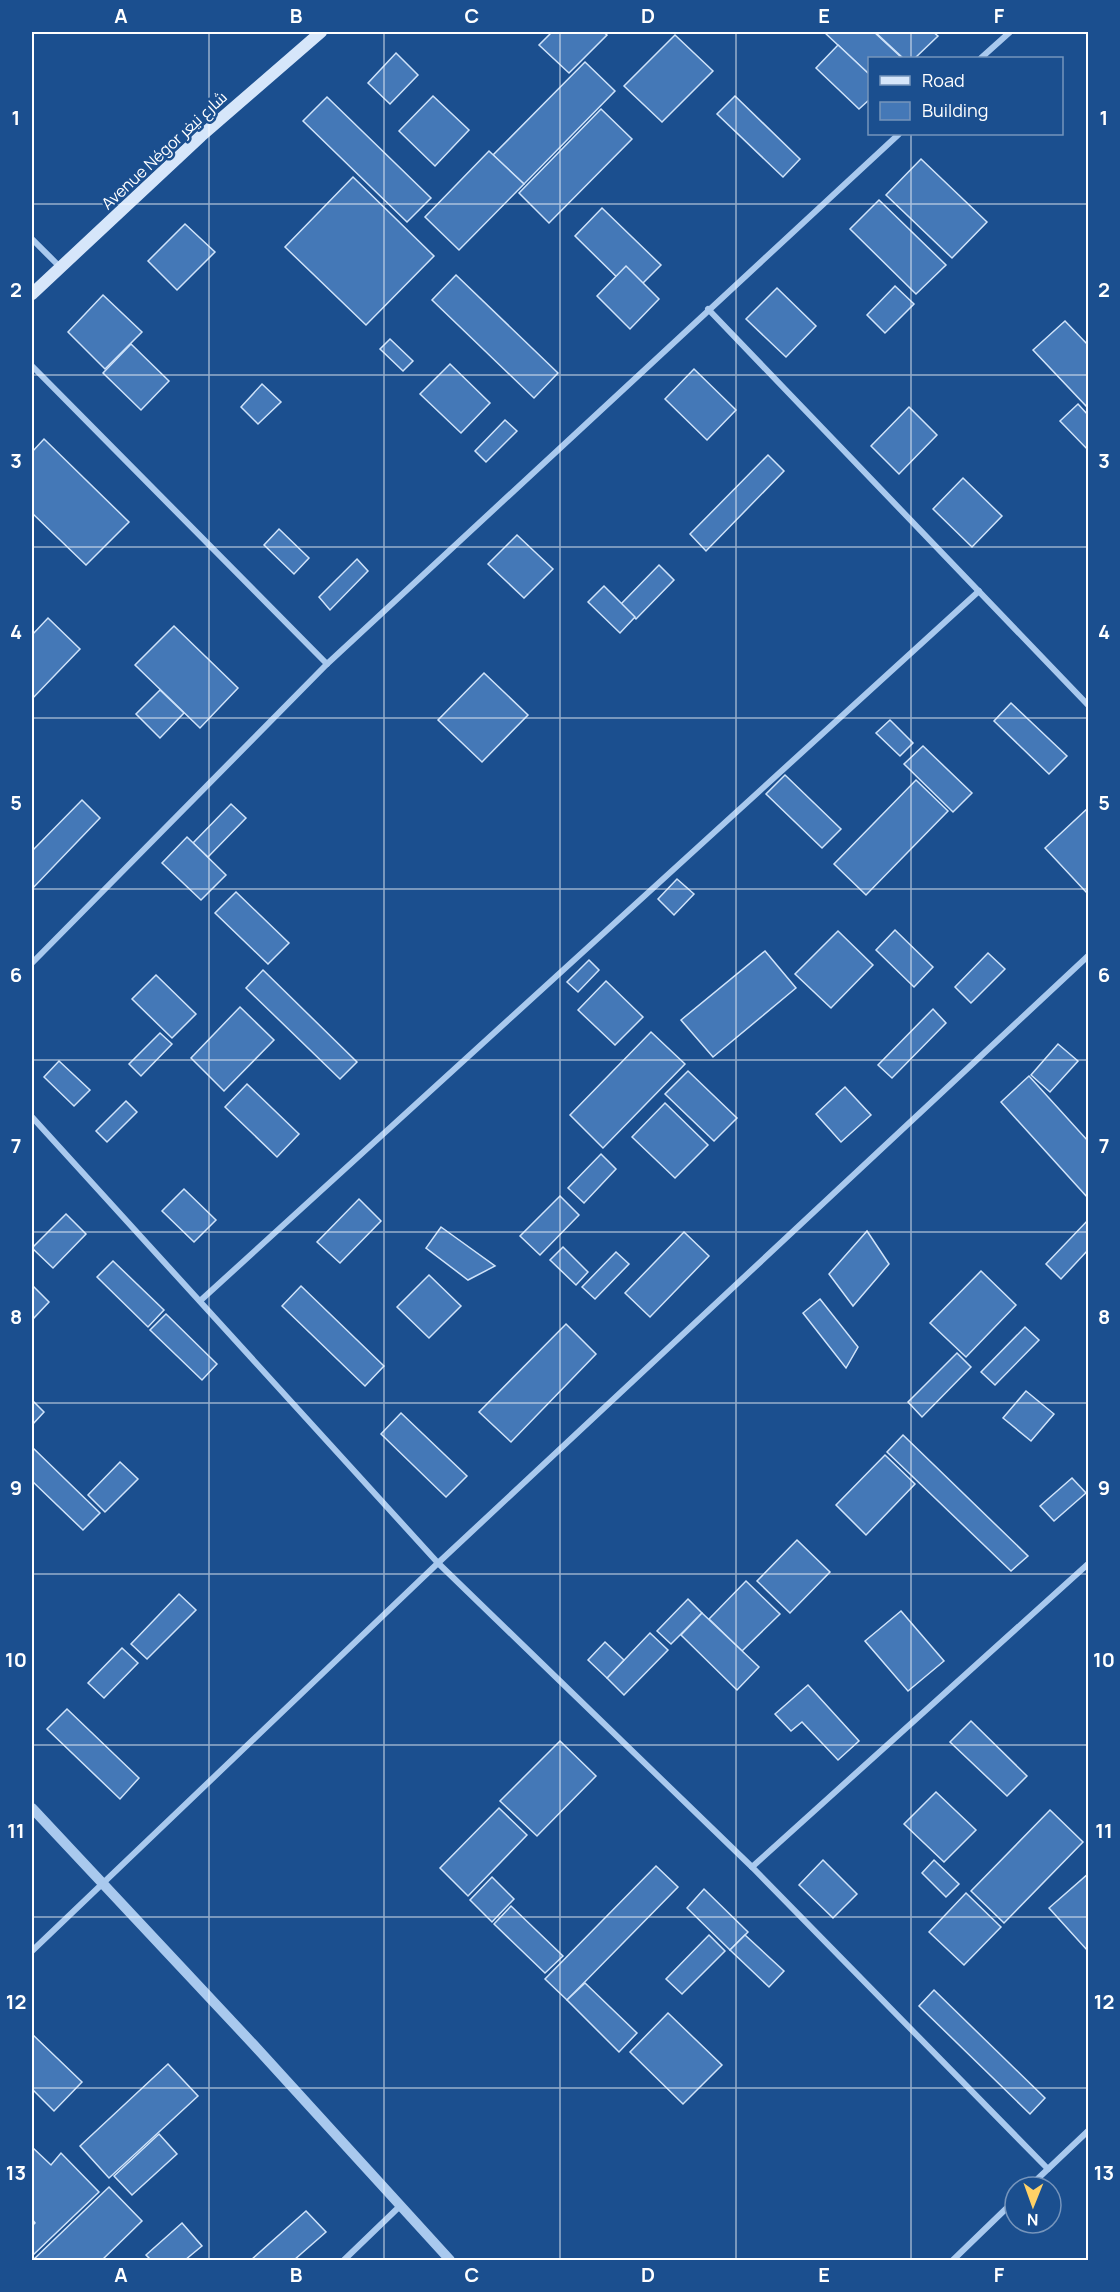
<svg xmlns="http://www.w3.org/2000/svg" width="1120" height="2292" font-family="Manrope,Cairo,sans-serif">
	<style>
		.building { fill: #4478b7; stroke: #cfe3fa; stroke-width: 1.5 }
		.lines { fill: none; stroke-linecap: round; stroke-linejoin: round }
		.minor { stroke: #a9c9ee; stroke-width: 6 }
		.tertiary { stroke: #a9c9ee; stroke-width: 10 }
		.secondary { stroke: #d6e6fa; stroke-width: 12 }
		.grid { fill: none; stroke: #fff; stroke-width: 1.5; stroke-opacity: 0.55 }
		.labels { text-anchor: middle; stroke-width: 5; stroke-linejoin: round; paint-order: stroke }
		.street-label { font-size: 16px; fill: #fff; stroke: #1b4f8f }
		.neatline { fill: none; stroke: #fff; stroke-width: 2 }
		.grid-label { font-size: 20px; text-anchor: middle; font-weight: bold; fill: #fff }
	</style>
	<rect width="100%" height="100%" fill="#1b4f8f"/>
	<g class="building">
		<polygon points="552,32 603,32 607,35 569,73 539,45"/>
		<polygon points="824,32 874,32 902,58 870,58 870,75"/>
		<polygon points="875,32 933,32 938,36 915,58 903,58"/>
		<polygon points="675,35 713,71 662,122 624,86"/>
		<polygon points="838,45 870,75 870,99 859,109 816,68"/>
		<polygon points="396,53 418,75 390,104 368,83"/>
		<polygon points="585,62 615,91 524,184 493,155"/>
		<polygon points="433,96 469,130 435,166 399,131"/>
		<polygon points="735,96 800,159 783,177 717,114"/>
		<polygon points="327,97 431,198 407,222 303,121"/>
		<polygon points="601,109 632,139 549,223 519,193"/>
		<polygon points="489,151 524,184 459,250 425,217"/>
		<polygon points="921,159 987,222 952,258 886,195"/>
		<polygon points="353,177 434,256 366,325 285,247"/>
		<polygon points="879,200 946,265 916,294 850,229"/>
		<polygon points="602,208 661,265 633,293 575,236"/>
		<polygon points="185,224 215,252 177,290 148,261"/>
		<polygon points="626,266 659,299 630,329 597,296"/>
		<polygon points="456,275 558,373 534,398 432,300"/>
		<polygon points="895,286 914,304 885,333 867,315"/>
		<polygon points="777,288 816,326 786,357 746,319"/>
		<polygon points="103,295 142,332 105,369 68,332"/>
		<polygon points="1065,321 1088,345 1088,408 1033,350"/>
		<polygon points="390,339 413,361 403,371 380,349"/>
		<polygon points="131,344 169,381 141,410 103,373"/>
		<polygon points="450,364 490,403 461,433 420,394"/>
		<polygon points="694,369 736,410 707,440 665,399"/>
		<polygon points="262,384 281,402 258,424 241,407"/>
		<polygon points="1078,404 1088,415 1088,450 1060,421"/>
		<polygon points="909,407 937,435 899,474 871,446"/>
		<polygon points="505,420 517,431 486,462 475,451"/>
		<polygon points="44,439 129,522 86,565 32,513 32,452"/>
		<polygon points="768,455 784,471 706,551 690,534"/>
		<polygon points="963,478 1002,516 972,547 933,509"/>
		<polygon points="279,529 309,558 294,574 264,545"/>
		<polygon points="517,535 553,569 524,598 488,564"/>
		<polygon points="357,559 368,571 330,610 319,597"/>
		<polygon points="659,565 674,580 636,619 621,604"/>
		<polygon points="604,586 635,617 620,633 588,602"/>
		<polygon points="48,618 80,649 32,699 32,635"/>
		<polygon points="174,626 238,688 200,728 135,665"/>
		<polygon points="484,673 528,715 482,762 438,720"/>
		<polygon points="160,690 184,713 160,738 136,714"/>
		<polygon points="1011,703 1067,756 1049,774 994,721"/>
		<polygon points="890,720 913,743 900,756 876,733"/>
		<polygon points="923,746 972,793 953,812 904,764"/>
		<polygon points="785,775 841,829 822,848 766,794"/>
		<polygon points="916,780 948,811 866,895 834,864"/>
		<polygon points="82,800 100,818 32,889 32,851"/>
		<polygon points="231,804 246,818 208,857 193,843"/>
		<polygon points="1088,808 1088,890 1086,892 1045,848"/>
		<polygon points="187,837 226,875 201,900 162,863"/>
		<polygon points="677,879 694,894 674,915 658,899"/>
		<polygon points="236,892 289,943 268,964 215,913"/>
		<polygon points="895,930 933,967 914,987 876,950"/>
		<polygon points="838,931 873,965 831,1008 795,974"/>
		<polygon points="765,951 796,988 713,1057 681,1020"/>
		<polygon points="988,953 1005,969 971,1003 955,987"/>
		<polygon points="589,960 599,970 578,992 567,982"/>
		<polygon points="263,970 357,1062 340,1079 246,988"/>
		<polygon points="156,975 196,1014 172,1038 132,999"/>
		<polygon points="606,981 643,1017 615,1045 578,1010"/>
		<polygon points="240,1007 274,1040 224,1091 191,1058"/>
		<polygon points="933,1009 946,1023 892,1078 878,1065"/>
		<polygon points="651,1032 685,1064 603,1148 570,1115"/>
		<polygon points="160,1033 172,1044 141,1076 129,1064"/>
		<polygon points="1058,1044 1078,1061 1050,1092 1031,1075"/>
		<polygon points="59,1061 90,1090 74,1106 44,1077"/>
		<polygon points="688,1071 737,1118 714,1141 665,1094"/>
		<polygon points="1029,1076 1088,1141 1088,1198 1001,1102"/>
		<polygon points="247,1084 299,1134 277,1157 225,1107"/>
		<polygon points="845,1087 871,1115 841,1142 816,1114"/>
		<polygon points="126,1101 137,1112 107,1142 96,1131"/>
		<polygon points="665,1103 708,1145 675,1178 632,1137"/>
		<polygon points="601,1154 616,1169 584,1203 568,1188"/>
		<polygon points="184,1189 216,1220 194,1242 162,1211"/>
		<polygon points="560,1196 579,1215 540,1255 520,1236"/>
		<polygon points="359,1199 381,1221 340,1263 317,1242"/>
		<polygon points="66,1214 86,1234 53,1268 32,1248"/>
		<polygon points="1088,1220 1088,1250 1061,1279 1046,1264"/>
		<polygon points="441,1227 495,1266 468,1280 426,1248"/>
		<polygon points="867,1231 889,1264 853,1306 829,1274"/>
		<polygon points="684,1232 709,1256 650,1317 625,1293"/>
		<polygon points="563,1247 588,1272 576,1285 550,1260"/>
		<polygon points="616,1252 629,1264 595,1299 582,1287"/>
		<polygon points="113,1261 164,1310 148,1327 97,1277"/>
		<polygon points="981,1271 1016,1305 966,1357 930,1323"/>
		<polygon points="429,1275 461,1306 429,1338 397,1307"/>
		<polygon points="32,1285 49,1302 32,1320"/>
		<polygon points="301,1286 384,1366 365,1386 282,1306"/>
		<polygon points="820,1299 858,1347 846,1368 803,1313"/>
		<polygon points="166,1314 217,1364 202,1380 150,1330"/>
		<polygon points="566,1324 596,1354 511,1442 479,1412"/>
		<polygon points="1025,1327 1039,1340 995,1385 981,1372"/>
		<polygon points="957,1353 971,1367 922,1417 908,1402"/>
		<polygon points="1026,1391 1054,1414 1031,1441 1003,1418"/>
		<polygon points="32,1400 44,1412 32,1425"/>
		<polygon points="401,1413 467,1476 446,1497 381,1434"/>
		<polygon points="903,1435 1028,1556 1011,1571 887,1452"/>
		<polygon points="32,1447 100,1513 83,1530 32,1481"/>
		<polygon points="885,1455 915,1484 866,1535 836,1505"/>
		<polygon points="120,1462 138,1479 105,1512 88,1495"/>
		<polygon points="1072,1478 1086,1493 1054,1521 1040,1506"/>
		<polygon points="797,1540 830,1572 790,1613 757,1581"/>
		<polygon points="746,1581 780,1614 742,1651 709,1619"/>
		<polygon points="179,1594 196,1610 147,1659 131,1644"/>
		<polygon points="688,1599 702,1613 671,1644 657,1631"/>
		<polygon points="901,1611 944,1661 908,1691 865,1641"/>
		<polygon points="702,1613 759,1667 737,1690 681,1635"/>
		<polygon points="650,1633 668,1650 624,1695 607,1678"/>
		<polygon points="605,1642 624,1660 607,1678 588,1660"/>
		<polygon points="122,1648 138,1663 104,1698 88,1683"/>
		<polygon points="808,1685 859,1741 838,1760 802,1722 791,1731 775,1714"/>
		<polygon points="67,1709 139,1778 120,1799 47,1729"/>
		<polygon points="971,1721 1027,1776 1007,1796 950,1742"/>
		<polygon points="560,1741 596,1776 537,1836 500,1801"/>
		<polygon points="936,1792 976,1830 944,1862 904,1824"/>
		<polygon points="499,1808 527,1835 468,1896 440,1868"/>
		<polygon points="1050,1810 1083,1842 1004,1923 971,1891"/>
		<polygon points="823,1860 857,1894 833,1918 799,1885"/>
		<polygon points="934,1860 959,1884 946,1897 922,1873"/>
		<polygon points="656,1866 678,1887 567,2000 545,1979"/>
		<polygon points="1088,1874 1088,1949 1087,1950 1049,1908"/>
		<polygon points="492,1877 514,1899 492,1922 470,1900"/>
		<polygon points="704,1889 748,1932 730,1950 687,1908"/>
		<polygon points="966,1893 1001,1927 964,1965 929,1932"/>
		<polygon points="511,1906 563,1956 545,1973 494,1924"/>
		<polygon points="709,1935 725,1951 682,1994 666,1979"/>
		<polygon points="745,1935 784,1971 769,1987 730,1950"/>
		<polygon points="585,1983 637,2033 619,2052 567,2000"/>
		<polygon points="934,1990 1045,2098 1030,2114 919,2006"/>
		<polygon points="668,2013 722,2065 683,2104 630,2052"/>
		<polygon points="32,2034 82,2082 54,2111 32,2089"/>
		<polygon points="168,2064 198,2096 109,2178 80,2146"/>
		<polygon points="159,2134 177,2154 132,2195 114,2176"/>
		<polygon points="32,2147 51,2165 61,2153 99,2192 32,2256 32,2226 35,2223 32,2219"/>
		<polygon points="109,2187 142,2221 102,2260 33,2260"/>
		<polygon points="306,2211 326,2232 294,2260 251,2260"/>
		<polygon points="182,2223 202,2246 185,2260 151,2260 146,2255"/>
	</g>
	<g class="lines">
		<g class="minor">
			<polyline points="981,58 1010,32"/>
			<polyline points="32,239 60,267"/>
			<polyline points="708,309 1088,705"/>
			<polyline points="32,366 327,664"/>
			<polyline points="32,963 327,664 899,134"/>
			<polyline points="32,1117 438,1563 752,1867 1048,2169"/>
			<polyline points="200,1301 979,591"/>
			<polyline points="752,1867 1088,1564"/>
			<polyline points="32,1951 438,1563 1088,956"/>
			<polyline points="1029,2187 1088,2131"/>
			<polyline points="344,2260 400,2206"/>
			<polyline points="953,2260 1015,2200"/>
		</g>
		<polyline class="tertiary" points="32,1808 253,2044 450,2260"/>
		<polyline class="secondary" points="32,294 201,136 321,32"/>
	</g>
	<path class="grid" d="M 209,32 L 209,2260M 384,32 L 384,2260M 560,32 L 560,2260M 736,32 L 736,2260M 911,32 L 911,58M 911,134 L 911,2260M 32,204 L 1088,204M 32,375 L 1088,375M 32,547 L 1088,547M 32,718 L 1088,718M 32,889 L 1088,889M 32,1060 L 1088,1060M 32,1232 L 1088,1232M 32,1403 L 1088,1403M 32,1574 L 1088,1574M 32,1745 L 1088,1745M 32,1917 L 1088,1917M 32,2088 L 1088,2088"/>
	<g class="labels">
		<g class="street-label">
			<text transform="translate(164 150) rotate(-43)" y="6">Avenue Négor شارع نيغر</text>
		</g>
	</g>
	<rect width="1120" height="2292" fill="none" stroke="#1b4f8f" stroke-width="66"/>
	<rect x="868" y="57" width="195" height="78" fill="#1b4f8f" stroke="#7695bc" stroke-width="1.5"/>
	<rect x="880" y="76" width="30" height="9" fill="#d6e6fa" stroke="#7695bc" stroke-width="1.5"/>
	<text x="922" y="87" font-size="18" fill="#ffffff">Road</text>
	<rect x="880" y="102" width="30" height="18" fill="#4478b7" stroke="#7695bc" stroke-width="1.5"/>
	<text x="922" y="117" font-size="18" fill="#ffffff">Building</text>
	<g transform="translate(1033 2205) rotate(181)"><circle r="28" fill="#1b4f8f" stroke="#7695bc" stroke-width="1.5"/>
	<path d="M0-4.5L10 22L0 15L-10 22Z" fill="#ffd166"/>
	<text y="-9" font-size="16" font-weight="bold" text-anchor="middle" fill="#ffffff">N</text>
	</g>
	<rect x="33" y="33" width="1054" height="2226" class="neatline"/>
	<g class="grid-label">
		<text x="121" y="23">A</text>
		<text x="296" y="23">B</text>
		<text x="472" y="23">C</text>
		<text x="648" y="23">D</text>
		<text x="824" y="23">E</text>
		<text x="999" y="23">F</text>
		<text x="16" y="125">1</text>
		<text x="1104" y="125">1</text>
		<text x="16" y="297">2</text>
		<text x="1104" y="297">2</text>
		<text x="16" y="468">3</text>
		<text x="1104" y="468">3</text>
		<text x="16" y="639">4</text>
		<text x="1104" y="639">4</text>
		<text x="16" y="810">5</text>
		<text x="1104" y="810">5</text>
		<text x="16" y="982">6</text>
		<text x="1104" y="982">6</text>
		<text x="16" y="1153">7</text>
		<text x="1104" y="1153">7</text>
		<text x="16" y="1324">8</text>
		<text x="1104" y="1324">8</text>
		<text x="16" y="1495">9</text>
		<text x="1104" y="1495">9</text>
		<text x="16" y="1667">10</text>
		<text x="1104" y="1667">10</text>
		<text x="16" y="1838">11</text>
		<text x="1104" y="1838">11</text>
		<text x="16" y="2009">12</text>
		<text x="1104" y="2009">12</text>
		<text x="16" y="2180">13</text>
		<text x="1104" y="2180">13</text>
		<text x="121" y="2282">A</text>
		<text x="296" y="2282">B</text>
		<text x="472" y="2282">C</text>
		<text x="648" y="2282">D</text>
		<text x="824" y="2282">E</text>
		<text x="999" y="2282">F</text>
	</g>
</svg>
